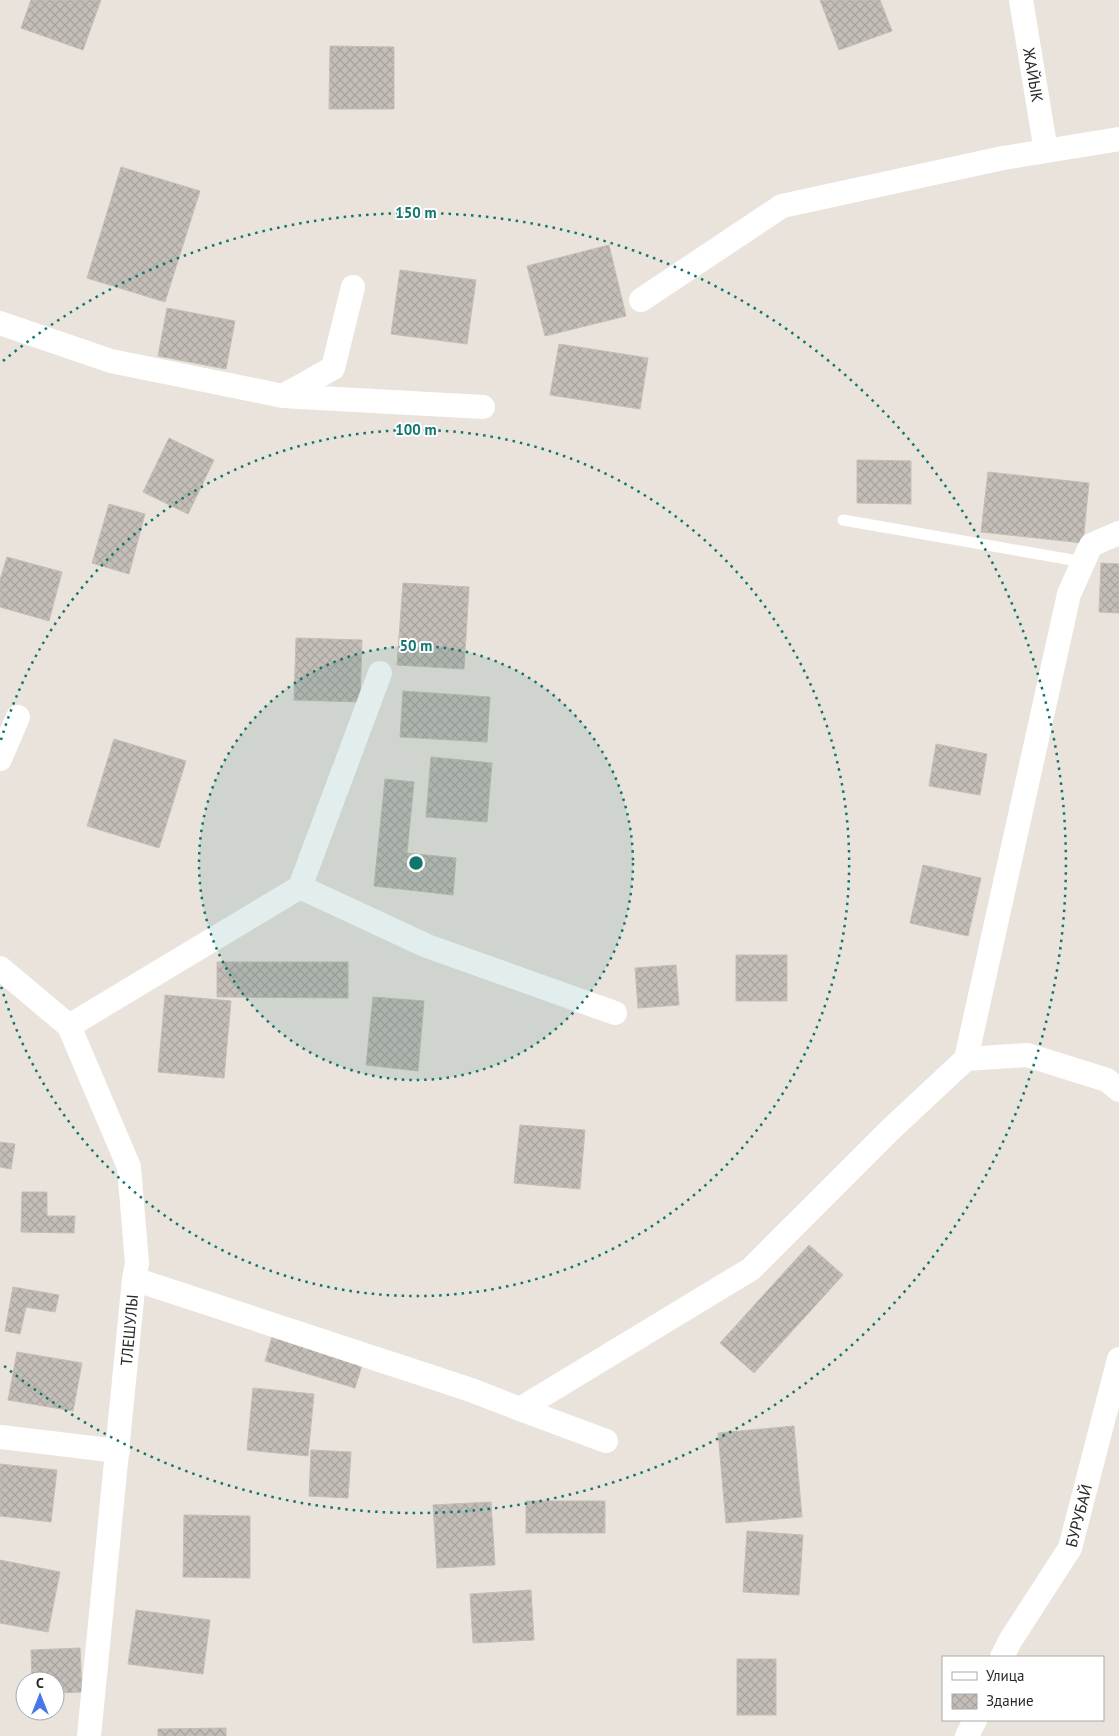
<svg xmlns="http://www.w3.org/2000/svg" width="1119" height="1736" font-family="'PT Sans',sans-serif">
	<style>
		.building { fill: url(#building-cross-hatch); stroke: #c5beb6 }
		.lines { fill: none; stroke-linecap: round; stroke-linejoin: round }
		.service { stroke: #fff; stroke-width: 11 }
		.minor { stroke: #fff; stroke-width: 24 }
		.ring { fill: none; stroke: #0f766e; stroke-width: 2.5; stroke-dasharray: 2.5 5 }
		.labels { text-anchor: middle; stroke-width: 4; stroke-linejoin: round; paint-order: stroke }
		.street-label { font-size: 16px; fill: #292929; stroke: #fff }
		.centre { fill: #0f766e; stroke: #fff; stroke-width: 2.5 }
		.ring-label { font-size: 15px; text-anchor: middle; font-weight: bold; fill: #0f766e; stroke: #fff; stroke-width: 4; stroke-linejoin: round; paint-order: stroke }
	</style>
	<defs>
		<pattern id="building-cross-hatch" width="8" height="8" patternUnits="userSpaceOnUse" patternTransform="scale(1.25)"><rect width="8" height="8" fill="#c3beb7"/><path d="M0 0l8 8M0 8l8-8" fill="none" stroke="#a8a39d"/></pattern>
	</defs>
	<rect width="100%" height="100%" fill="#eae3dc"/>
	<g class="building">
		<polygon points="31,0 101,0 83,50 21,28"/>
		<polygon points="820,0 880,0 892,31 839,50"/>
		<polygon points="330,46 394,47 394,109 329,109"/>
		<polygon points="121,167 200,191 165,302 87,278"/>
		<polygon points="609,245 626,316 545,336 527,266"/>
		<polygon points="400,270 476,280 467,344 391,334"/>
		<polygon points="167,308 235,321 226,369 158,356"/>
		<polygon points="559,344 648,358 640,409 550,395"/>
		<polygon points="169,438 214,460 188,514 143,492"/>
		<polygon points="857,460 911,461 911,504 857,503"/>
		<polygon points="988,472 1089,483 1083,543 981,532"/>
		<polygon points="109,504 145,514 129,574 92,563"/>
		<polygon points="7,557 62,572 49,621 0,607 0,580"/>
		<polygon points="1101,563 1119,564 1119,613 1099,612"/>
		<polygon points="403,583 469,587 464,669 397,665"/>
		<polygon points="296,638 362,640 360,702 294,700"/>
		<polygon points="403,691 490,697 487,742 400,737"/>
		<polygon points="114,739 186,761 159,848 87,826"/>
		<polygon points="936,744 987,754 980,795 929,786"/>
		<polygon points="431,757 492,763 487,822 426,817"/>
		<polygon points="385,779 414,782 407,853 456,858 453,895 374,886"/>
		<polygon points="923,865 981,878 968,936 910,923"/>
		<rect x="736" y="955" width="51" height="46"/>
		<polygon points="217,962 348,962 348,998 217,997"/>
		<polygon points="676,965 679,1005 638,1008 635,968"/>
		<polygon points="165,995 231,1001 224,1078 158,1072"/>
		<polygon points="373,997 424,1001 418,1071 366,1065"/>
		<polygon points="520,1125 585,1130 580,1189 514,1183"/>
		<polygon points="0,1142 15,1144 11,1169 0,1167"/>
		<polygon points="22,1192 47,1192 47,1216 75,1216 74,1233 21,1232"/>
		<polygon points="809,1245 843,1275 754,1373 720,1343"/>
		<polygon points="13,1287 59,1295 55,1312 26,1307 20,1334 5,1331"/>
		<polygon points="272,1337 362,1365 355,1388 265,1361"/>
		<polygon points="17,1352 82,1363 73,1411 8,1400"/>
		<polygon points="253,1388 314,1394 308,1456 247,1450"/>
		<polygon points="794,1426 802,1517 726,1523 718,1433"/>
		<polygon points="311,1450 351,1452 348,1498 309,1496"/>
		<polygon points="0,1464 57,1470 51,1522 0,1516"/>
		<rect x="526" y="1501" width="79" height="32"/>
		<polygon points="491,1502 495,1565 437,1568 433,1505"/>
		<polygon points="184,1515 250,1516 250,1578 183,1577"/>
		<polygon points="747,1531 803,1535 799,1595 743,1592"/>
		<polygon points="0,1560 60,1572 48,1632 0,1623"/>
		<polygon points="531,1590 534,1640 473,1643 470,1594"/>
		<polygon points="136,1610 210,1620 203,1674 128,1664"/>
		<polygon points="80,1648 82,1692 55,1693 55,1681 32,1681 31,1650"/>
		<rect x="737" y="1659" width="39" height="56"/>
		<polygon points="226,1728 226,1736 158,1736 158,1729"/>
	</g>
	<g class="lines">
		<polyline class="service" points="843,520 1084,562"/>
		<g class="minor">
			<path id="s1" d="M 1021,0 L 1046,151"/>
			<polyline points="641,300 782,206 1003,158 1119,139"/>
			<polyline points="0,323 111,361 283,396 483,407"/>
			<polyline points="283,396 333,368 353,287"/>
			<polyline points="0,759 18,717"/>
			<polyline points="300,887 427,946 615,1013"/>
			<polyline points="0,968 69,1026 129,1167 137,1263 134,1279 89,1736"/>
			<polyline points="69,1026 300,887 380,673"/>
			<polyline points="966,1059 1069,594 1091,545 1119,533"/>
			<polyline points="134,1279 471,1390 520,1409 751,1269 890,1130 966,1059 1027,1055 1107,1080 1119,1090"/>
			<polyline points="520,1409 606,1441"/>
			<polyline points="0,1437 118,1451"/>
			<path id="s2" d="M 1002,1657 L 1010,1641 L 1070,1548 L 1119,1359"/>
			<polyline points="967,1736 975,1720"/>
		</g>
	</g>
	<circle cx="416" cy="863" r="217" fill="#0f766e" fill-opacity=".12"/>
	<g class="ring">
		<circle cx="416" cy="863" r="217"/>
		<path d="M1 740A433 433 0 1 1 1 986"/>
		<path d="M3 361A650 650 0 1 1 3 1365"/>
	</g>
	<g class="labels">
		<g class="street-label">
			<text dy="6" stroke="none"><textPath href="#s1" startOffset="76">ЖАЙЫК</textPath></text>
			<text transform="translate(129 1330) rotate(-85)" y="6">ТЛЕШУЛЫ</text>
			<text dy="6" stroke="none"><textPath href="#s2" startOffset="162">БУРУБАЙ</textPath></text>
		</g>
	</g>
	<circle cx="416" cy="863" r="8" class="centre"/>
	<g class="ring-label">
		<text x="416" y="218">150 m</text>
		<text x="416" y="435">100 m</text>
		<text x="416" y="651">50 m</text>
	</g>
	<rect x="942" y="1656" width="162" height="65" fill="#ffffff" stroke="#a9a9a9"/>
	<rect x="952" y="1672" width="25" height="8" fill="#ffffff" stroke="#a9a9a9"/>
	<text x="986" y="1681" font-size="15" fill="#292929">Улица</text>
	<rect x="952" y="1694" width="25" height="15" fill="url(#building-cross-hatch)" stroke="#a9a9a9"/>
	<text x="986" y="1706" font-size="15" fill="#292929">Здание</text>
	<g transform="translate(40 1696)"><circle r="24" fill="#ffffff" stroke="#a9a9a9"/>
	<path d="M0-4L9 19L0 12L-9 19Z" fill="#4877eb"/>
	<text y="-8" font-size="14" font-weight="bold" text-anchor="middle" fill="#292929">С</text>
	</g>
</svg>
